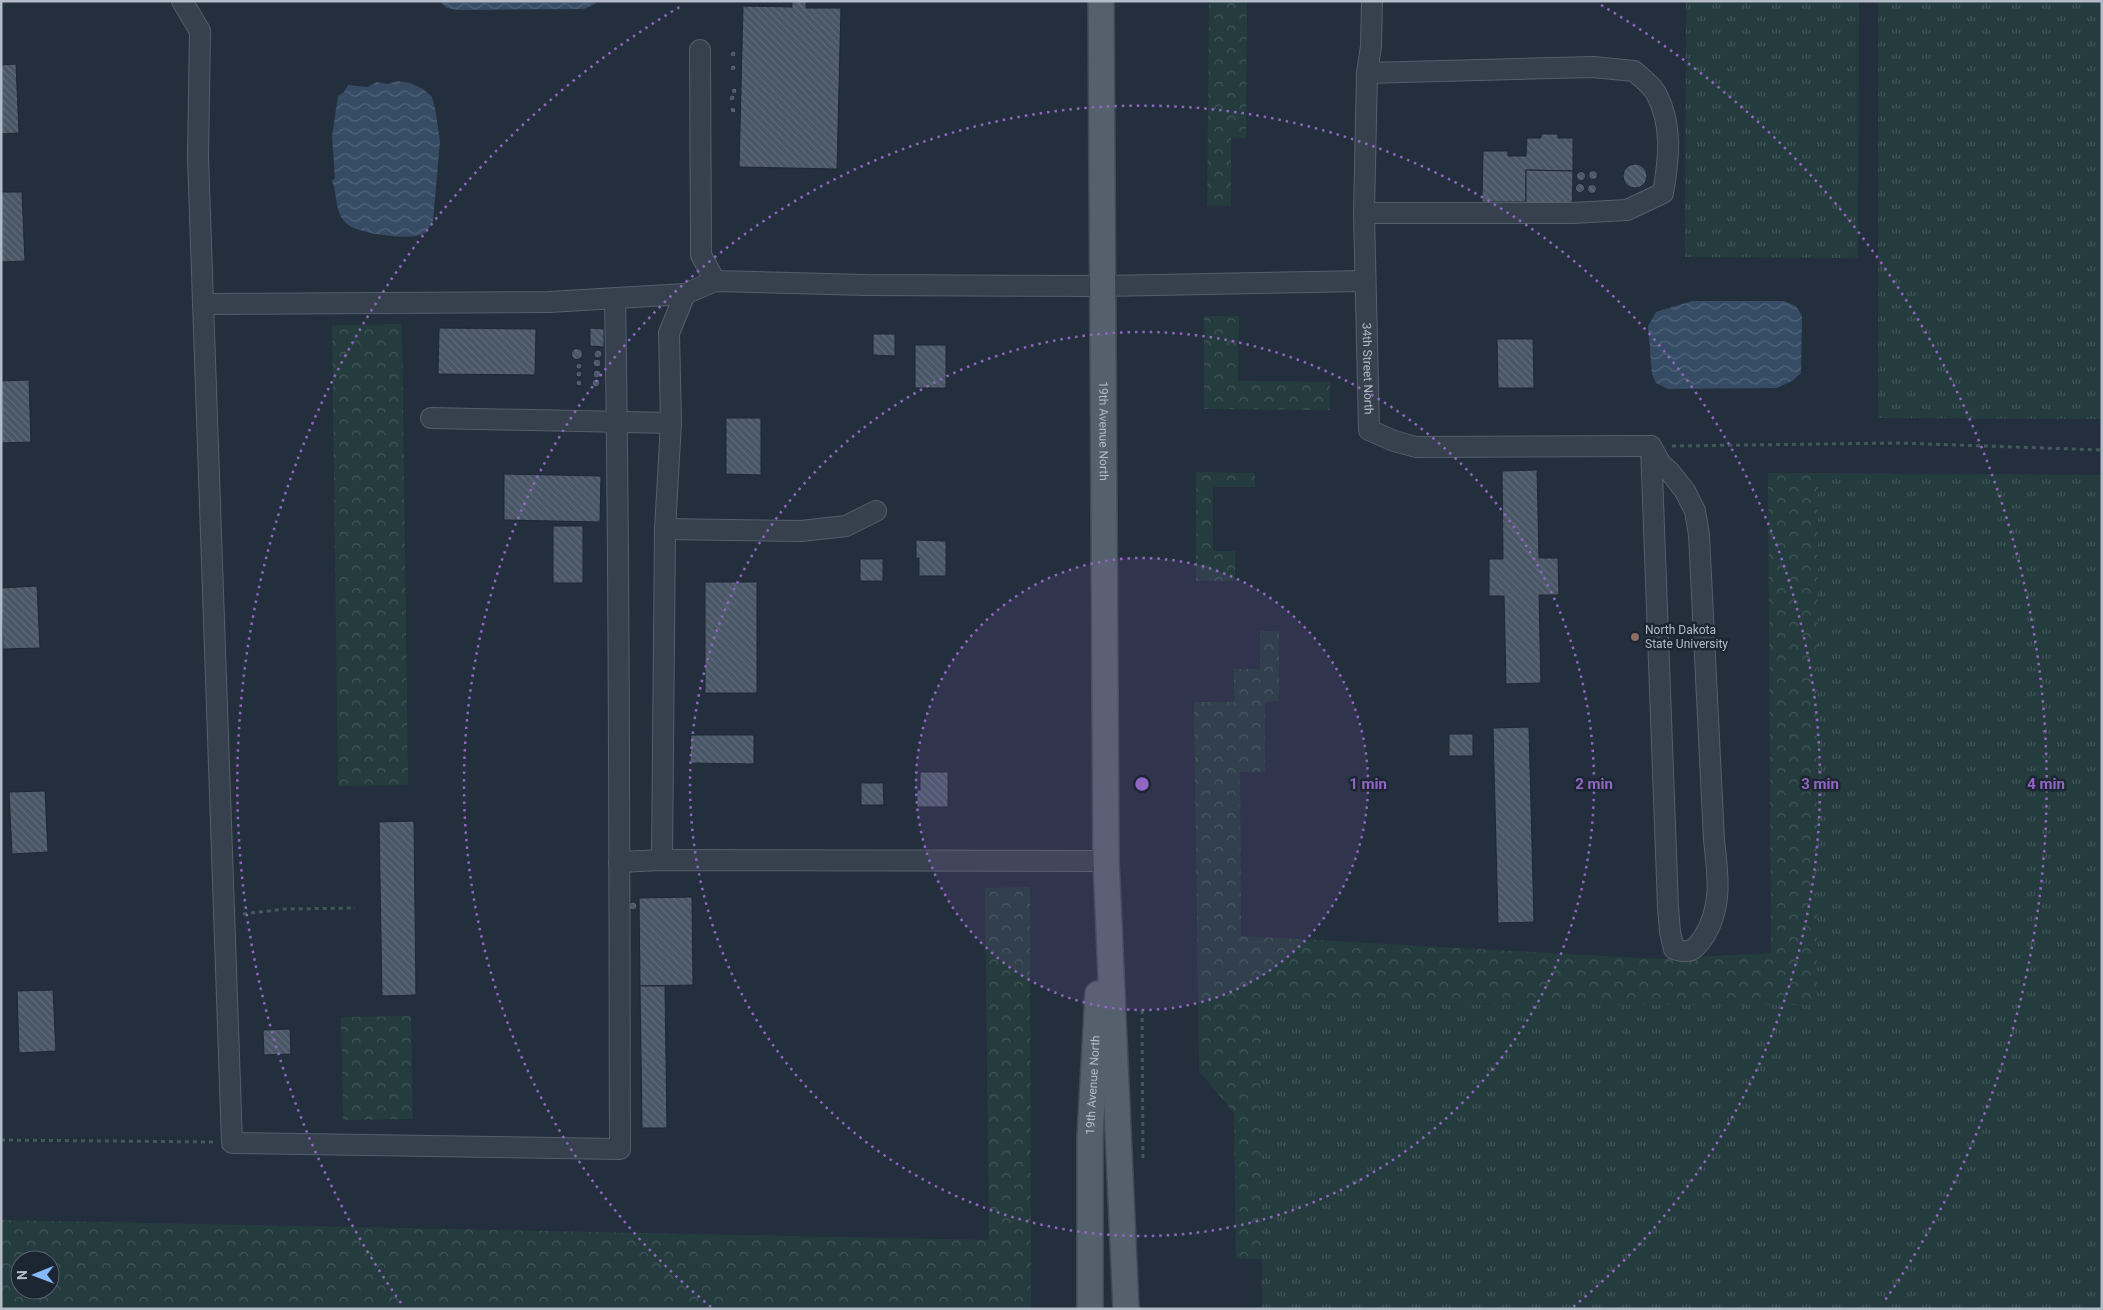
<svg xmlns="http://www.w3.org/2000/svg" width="2103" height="1310" font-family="Roboto,sans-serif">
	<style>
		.grass { fill: url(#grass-tufts) }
		.forest { fill: url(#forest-crowns); fill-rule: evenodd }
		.water { fill: url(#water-waves) }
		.building { fill: url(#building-back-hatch); stroke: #1e2834 }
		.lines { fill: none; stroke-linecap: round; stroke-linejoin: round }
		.minor-casing { stroke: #555f6b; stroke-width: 22 }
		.major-casing { stroke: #404a56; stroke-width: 28 }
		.path { stroke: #43595b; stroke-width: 3; stroke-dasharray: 4 4; stroke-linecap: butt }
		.minor { stroke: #37414d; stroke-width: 20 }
		.major { stroke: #55606d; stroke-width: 25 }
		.ring { fill: none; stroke: #9166c3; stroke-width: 2.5; stroke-dasharray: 2.5 5 }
		.education-dot { fill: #8d6e63; stroke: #1c2632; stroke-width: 2 }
		.labels { text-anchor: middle; stroke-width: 5; stroke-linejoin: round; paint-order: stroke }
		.street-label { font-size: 12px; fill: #b3bcc8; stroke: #1c2632 }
		.poi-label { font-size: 12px; fill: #b3bcc8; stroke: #1c2632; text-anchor: start }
		.centre { fill: #9166c3; stroke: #1c2632; stroke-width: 2.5 }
		.ring-label { font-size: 15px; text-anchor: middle; font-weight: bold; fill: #9166c3; stroke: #1c2632; stroke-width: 5; stroke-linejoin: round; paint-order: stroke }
	</style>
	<defs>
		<pattern id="grass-tufts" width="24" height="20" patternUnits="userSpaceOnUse" patternTransform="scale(1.25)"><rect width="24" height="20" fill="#253c3e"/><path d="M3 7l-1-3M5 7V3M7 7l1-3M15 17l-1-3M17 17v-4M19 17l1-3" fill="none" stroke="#425658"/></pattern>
		<pattern id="forest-crowns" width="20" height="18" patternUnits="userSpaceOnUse" patternTransform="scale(1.25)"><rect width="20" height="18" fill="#253c3e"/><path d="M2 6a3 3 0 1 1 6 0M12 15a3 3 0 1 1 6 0" fill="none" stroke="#425658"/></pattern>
		<pattern id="water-waves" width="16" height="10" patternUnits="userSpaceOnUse" patternTransform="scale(1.25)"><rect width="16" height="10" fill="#364c64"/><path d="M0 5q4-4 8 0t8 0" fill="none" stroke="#516479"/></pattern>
		<pattern id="building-back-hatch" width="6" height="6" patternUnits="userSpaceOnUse" patternTransform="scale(1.25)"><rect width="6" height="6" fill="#495666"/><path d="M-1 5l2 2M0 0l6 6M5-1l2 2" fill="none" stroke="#616c7a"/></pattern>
	</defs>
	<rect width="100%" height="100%" fill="#232f3d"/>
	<g class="grass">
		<polygon points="1686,1 1859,1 1858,258 1685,257"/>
		<polygon points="1878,1 2102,1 2102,419 1878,418"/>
		<polygon points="1818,473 2102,475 2102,1309 1262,1309 1261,1004 1817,1005"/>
	</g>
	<g class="forest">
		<polygon points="1209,1 1247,1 1246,138 1231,138 1231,206 1207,206"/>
		<polygon points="1204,316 1239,316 1238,381 1330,382 1330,410 1204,409"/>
		<polygon points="402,324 408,785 338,786 332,325"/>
		<polygon points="1196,472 1255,473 1255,487 1213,487 1213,551 1235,551 1235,581 1196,581"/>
		<polygon points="1768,473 1818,473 1817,1005 1261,1004 1262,1259 1236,1259 1234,1113 1199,1071 1194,702 1234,702 1234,669 1260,669 1260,631 1279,631 1279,701 1265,702 1265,772 1240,772 1241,936 1660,959 1771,953"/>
		<path d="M 1030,887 L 1031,1309 L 1,1308 L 1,1220 L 989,1240 L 985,888 ZM 20,1260 L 50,1260 L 50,1290 L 20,1290 Z"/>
		<polygon points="411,1016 413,1119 343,1120 341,1017"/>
	</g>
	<g class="water">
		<polygon points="439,1 596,1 595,4 584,9 457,10 447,8"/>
		<path d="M 397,81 L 410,83 L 423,89 L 432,97 L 435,108 L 440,141 L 433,221 C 430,226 427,233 420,235 C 406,240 359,234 347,224 C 334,213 338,195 332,181 L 335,178 L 332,136 L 338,96 L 344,92 L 348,85 L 367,87 L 377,82 L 388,84 Z"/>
		<polygon points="1692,301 1784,301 1796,306 1802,316 1801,373 1792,381 1777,388 1668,389 1656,383 1652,374 1648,326 1656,312"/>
	</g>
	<g class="building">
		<polygon points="792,1 806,1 806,8 841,8 837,169 739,167 743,6 792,7"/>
		<circle cx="733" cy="54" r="3"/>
		<polygon points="16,64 19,133 1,134 1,65"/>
		<circle cx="733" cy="68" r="3"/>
		<circle cx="734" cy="91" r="3"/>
		<circle cx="732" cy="98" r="3"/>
		<circle cx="733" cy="110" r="3"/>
		<polygon points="1541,134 1558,134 1558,138 1573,138 1573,171 1526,170 1526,202 1482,202 1483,151 1508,151 1508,156 1526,156 1527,138 1541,138"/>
		<circle cx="1635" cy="176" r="12"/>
		<polygon points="1526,170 1573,171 1572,218 1526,218"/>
		<circle cx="1593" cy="175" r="4.5"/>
		<circle cx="1581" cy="176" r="4.5"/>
		<circle cx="1580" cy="188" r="4.5"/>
		<circle cx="1592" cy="189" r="4.5"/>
		<polygon points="1,192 22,192 25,261 1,262"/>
		<polygon points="439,328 536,329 535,375 438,374"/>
		<polygon points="590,328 604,329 604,347 590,346"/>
		<polygon points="873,334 895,334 895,356 873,355"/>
		<polygon points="1497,339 1533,339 1534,388 1498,388"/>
		<rect x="915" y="345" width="31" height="43"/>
		<circle cx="577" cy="354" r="5.5"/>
		<circle cx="598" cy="354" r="4"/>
		<circle cx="597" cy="363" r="4"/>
		<circle cx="579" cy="366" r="3"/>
		<circle cx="597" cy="374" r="4"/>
		<circle cx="579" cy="374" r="3"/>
		<circle cx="596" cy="383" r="4"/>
		<circle cx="579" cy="383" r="3"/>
		<polygon points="29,380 31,442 1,443 1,381"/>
		<polygon points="726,418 761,418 761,475 726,474"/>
		<polygon points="1537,470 1539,558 1558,558 1559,595 1539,595 1541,683 1506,684 1504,596 1489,596 1489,559 1503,559 1502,471"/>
		<polygon points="504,474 601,476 600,522 504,520"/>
		<rect x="553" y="526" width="30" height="57"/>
		<polygon points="916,540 946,541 946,576 919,576 919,558 916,558"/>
		<rect x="860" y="559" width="23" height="22"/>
		<rect x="705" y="582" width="52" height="111"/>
		<polygon points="37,586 40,648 3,649 1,588"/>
		<polygon points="1529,727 1534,922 1498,923 1493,728"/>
		<rect x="1449" y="734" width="24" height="22"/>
		<polygon points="691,735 754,735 754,764 690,763"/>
		<polygon points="920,772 948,772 948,807 917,807 917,790 920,790"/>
		<polygon points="861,783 883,783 884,805 861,805"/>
		<polygon points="45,791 48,852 12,854 9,792"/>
		<polygon points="414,821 416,995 382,996 379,822"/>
		<polygon points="692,897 693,985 640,986 639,898"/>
		<circle cx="633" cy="906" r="4"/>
		<polygon points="640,986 665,986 667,1128 642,1128"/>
		<polygon points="53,990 56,1051 19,1053 17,991"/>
		<polygon points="290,1029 291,1054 264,1055 263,1030"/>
	</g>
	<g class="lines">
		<defs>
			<g id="minor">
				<path d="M 182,1 L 200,31 L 198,157 L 232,1143 L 620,1149 C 619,865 620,581 615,298"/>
				<path id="s1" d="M 1372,1 L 1371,46 L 1367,73 L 1364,213 L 1369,430 L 1394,441 L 1416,447 L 1651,446"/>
				<polyline points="700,50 701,255 715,281"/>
				<path d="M 1364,213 L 1572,213 L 1627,210 L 1663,193 C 1669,159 1673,125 1656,93 C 1651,85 1641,77 1634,71 L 1593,67 L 1367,73"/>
				<polyline points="203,304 549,302 685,294"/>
				<polyline points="431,418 671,423"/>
				<path d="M 1651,446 L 1661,464 L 1670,472 L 1685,491 L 1695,511 L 1699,535 L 1714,840 C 1718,874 1723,908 1703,938 C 1694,951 1689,954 1674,949 L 1670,932 L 1668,907 Z"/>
				<polyline points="665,529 801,531 846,526 876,511"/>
				<polyline points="662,860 665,529 671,423 669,333 685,294 715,281 866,285 1104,286 1365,281"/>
				<polyline points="619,862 662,860 1106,861"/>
			</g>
			<g id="major">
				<path id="s2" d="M 1101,1 L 1106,861 L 1126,1309"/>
				<path id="s3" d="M 1090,1309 L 1090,1137 L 1098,994"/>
			</g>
		</defs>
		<use href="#minor" class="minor-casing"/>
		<use href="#major" class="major-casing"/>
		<g class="path">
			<polyline points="1672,446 1898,443 2102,450"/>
			<polyline points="243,914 285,909 355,908"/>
			<polyline points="1142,1010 1143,1158"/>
			<polyline points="1,1140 214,1142"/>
		</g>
		<use href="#minor" class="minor"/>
		<use href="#major" class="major"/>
	</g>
	<circle cx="1142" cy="784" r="226" fill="#9166c3" fill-opacity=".12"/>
	<g class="ring">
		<circle cx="1142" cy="784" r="226"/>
		<circle cx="1142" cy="784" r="452"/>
		<path d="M711 1307A678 678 0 1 1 1573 1307"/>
		<path d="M401 1303A904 904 0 0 1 683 5M1601 5A904 904 0 0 1 1883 1303"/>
	</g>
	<circle class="education-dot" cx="1635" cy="637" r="5"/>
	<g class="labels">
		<g class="street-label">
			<text dy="4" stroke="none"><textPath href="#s1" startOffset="368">34th Street North</textPath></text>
			<text dy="4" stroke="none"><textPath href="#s2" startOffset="430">19th Avenue North</textPath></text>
			<text dy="4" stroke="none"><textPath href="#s3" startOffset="224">19th Avenue North</textPath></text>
		</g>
		<g class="poi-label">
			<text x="1645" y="634">North Dakota<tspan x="1645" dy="14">State University</tspan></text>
		</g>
	</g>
	<circle cx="1142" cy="784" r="8" class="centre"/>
	<g class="ring-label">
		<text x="1368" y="789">1 min</text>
		<text x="1594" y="789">2 min</text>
		<text x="1820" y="789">3 min</text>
		<text x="2046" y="789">4 min</text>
	</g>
	<rect width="2103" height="1310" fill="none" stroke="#b3bcc8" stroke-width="5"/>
	<g transform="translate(35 1275) rotate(269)"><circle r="24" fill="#1c2632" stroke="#58626e"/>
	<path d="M0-4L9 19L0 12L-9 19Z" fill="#86b8fa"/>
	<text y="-8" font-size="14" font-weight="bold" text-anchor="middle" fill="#b3bcc8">N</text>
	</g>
</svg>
